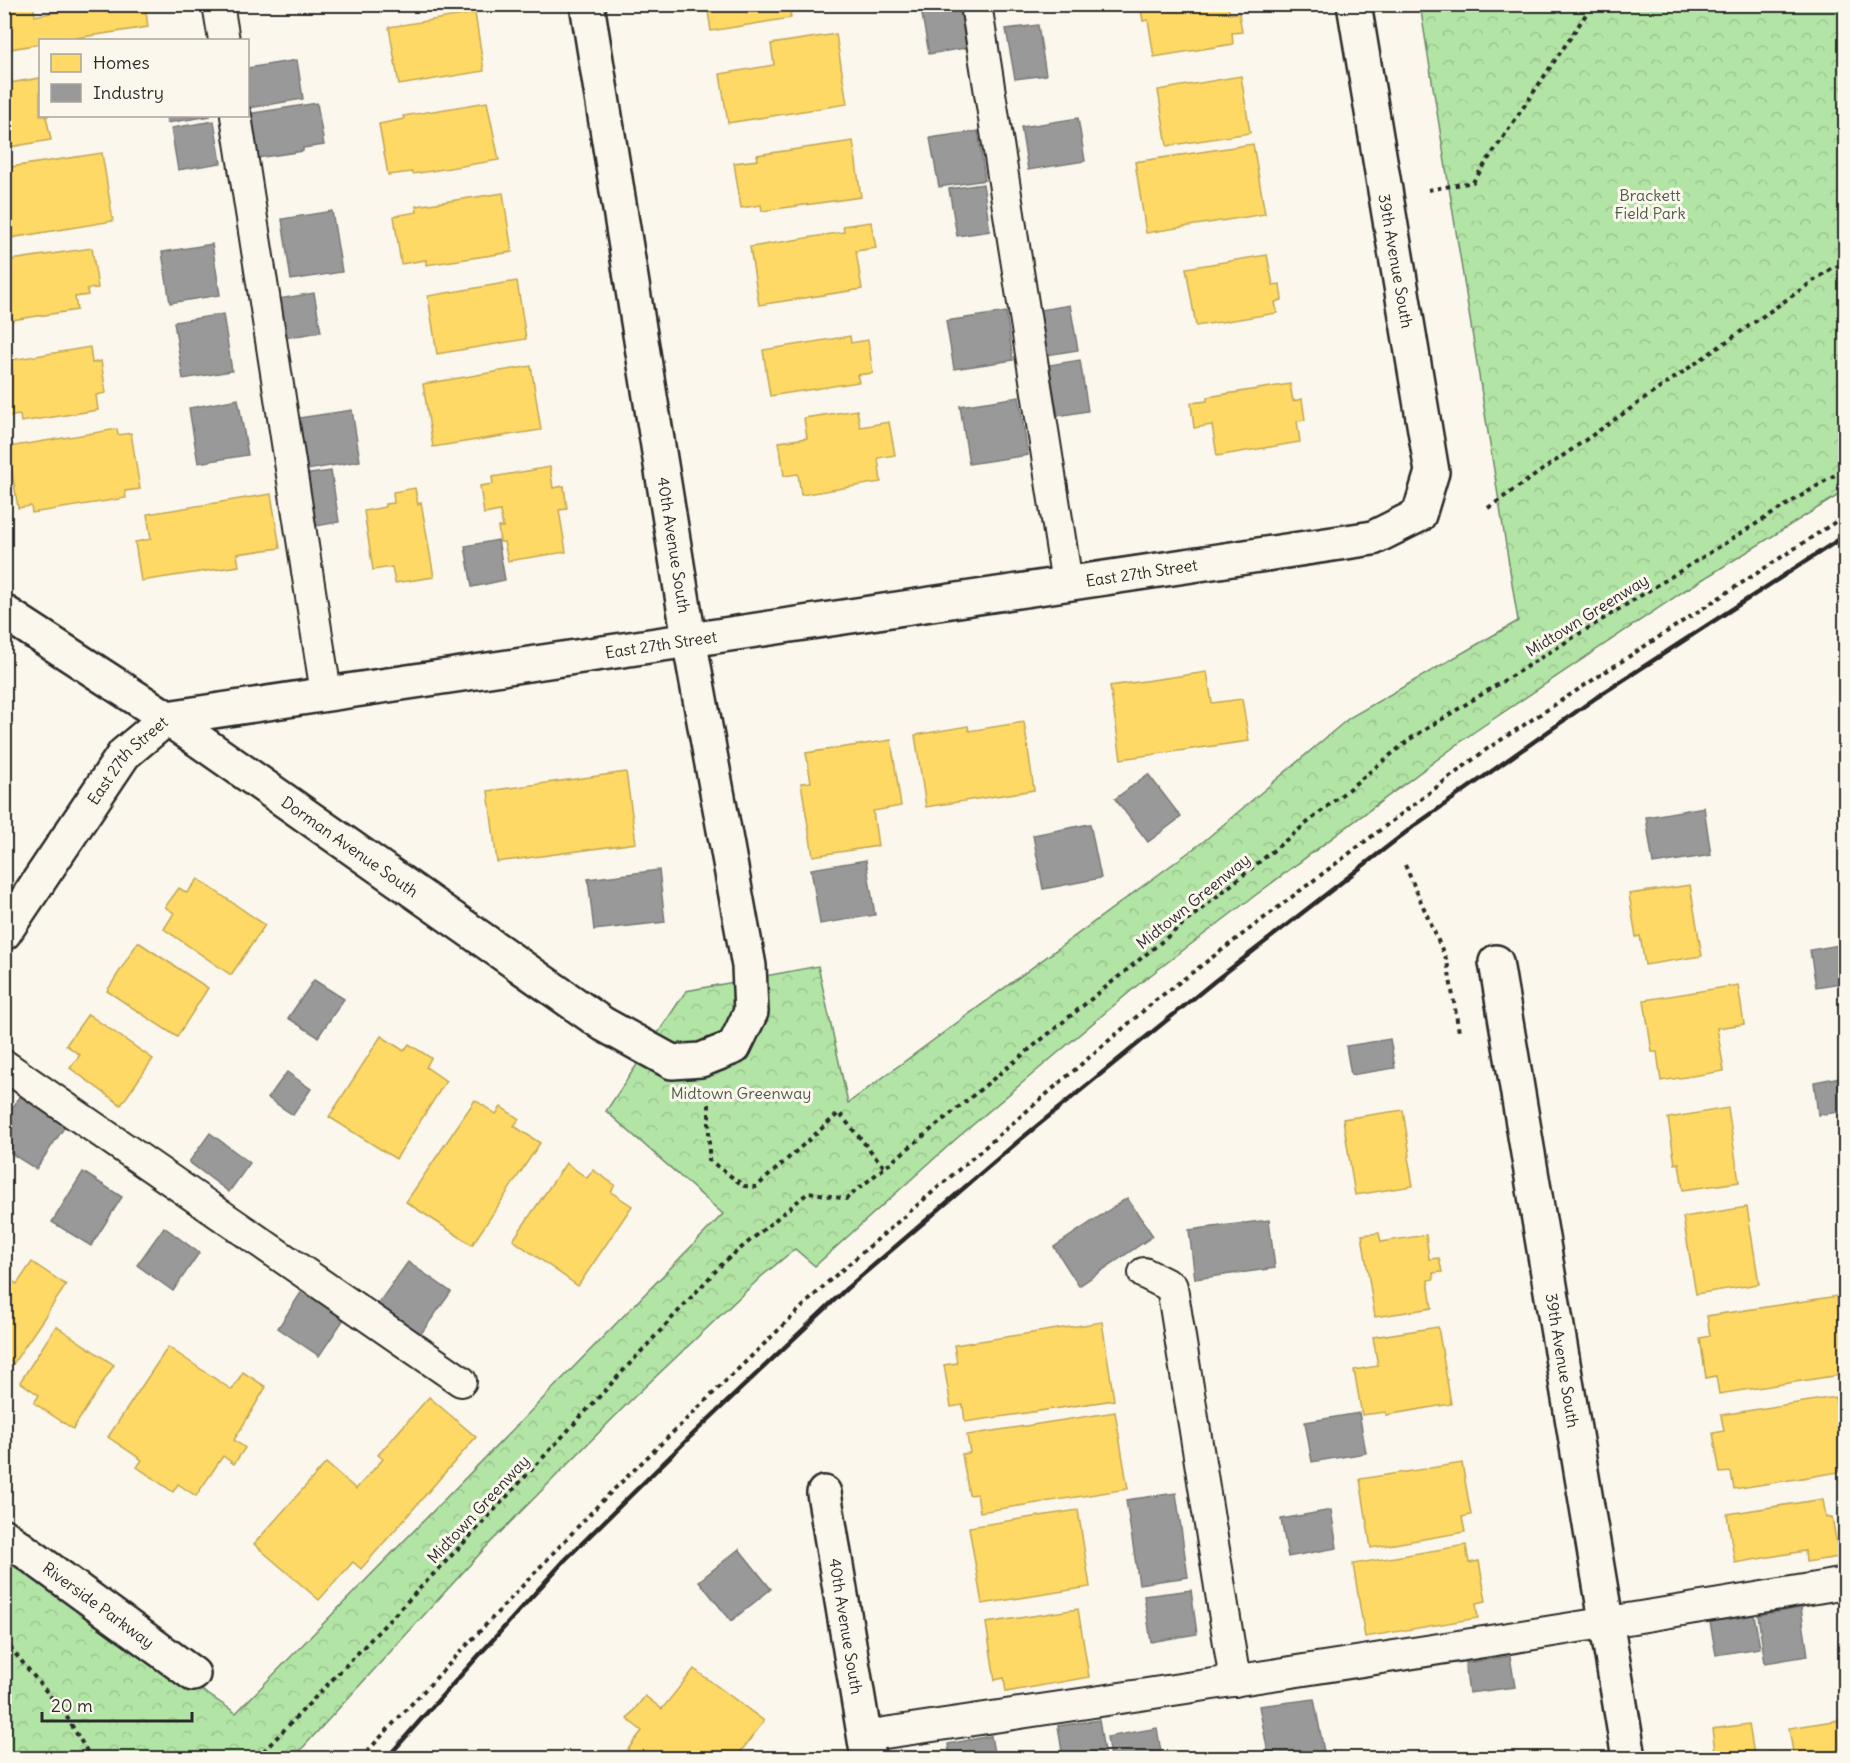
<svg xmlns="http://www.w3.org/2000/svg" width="1850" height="1763" font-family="Delius,sans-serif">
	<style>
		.park { fill: url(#park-crowns); stroke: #6e8868; stroke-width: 1.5 }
		.homes { fill: #ffd966; stroke: #bfa554; stroke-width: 1.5 }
		.industry { fill: #999; stroke: #787878; stroke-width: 1.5 }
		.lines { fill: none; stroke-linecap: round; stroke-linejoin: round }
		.service-casing { stroke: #2b2b2b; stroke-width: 34 }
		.minor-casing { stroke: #2b2b2b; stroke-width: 38 }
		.path { stroke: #2b2b2b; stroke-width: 4; stroke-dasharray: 4.5 4.5; stroke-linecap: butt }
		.service { stroke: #fbf7ec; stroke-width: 30 }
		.minor { stroke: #fbf7ec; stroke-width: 33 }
		.rail { stroke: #2b2b2b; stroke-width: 4.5 }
		.labels { text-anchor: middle; stroke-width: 6; stroke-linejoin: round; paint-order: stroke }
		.park-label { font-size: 16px; fill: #4d594a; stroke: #fbf7ec }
		.street-label { font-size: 16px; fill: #2b2b2b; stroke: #fbf7ec }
	</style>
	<defs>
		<pattern id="park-crowns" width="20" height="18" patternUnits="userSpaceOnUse" patternTransform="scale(1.5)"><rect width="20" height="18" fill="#b2e4a5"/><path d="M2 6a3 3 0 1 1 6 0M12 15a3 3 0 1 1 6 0" fill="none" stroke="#99c48e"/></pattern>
	</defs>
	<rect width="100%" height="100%" fill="#fbf7ec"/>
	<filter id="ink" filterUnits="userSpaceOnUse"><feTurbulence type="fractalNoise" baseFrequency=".0167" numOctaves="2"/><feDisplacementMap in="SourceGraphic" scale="12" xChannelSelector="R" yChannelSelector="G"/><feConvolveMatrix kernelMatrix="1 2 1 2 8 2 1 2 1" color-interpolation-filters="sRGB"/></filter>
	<g filter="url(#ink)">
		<polygon class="park" points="1420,5 1845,5 1845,491 1684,591 1474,732 1245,903 1139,984 956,1139 815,1266 795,1249 762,1276 631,1400 487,1546 297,1754 303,1758 5,1758 4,1558 236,1713 723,1214 606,1111 686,991 818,966 848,1103 1204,841 1349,718 1518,621"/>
		<g class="homes">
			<polygon points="4,4 33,4 35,16 57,12 56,4 145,4 148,27 63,40 40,40 40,44 4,50"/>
			<polygon points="707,4 789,4 791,18 711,31"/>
			<polygon points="1140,4 1228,4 1229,14 1239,13 1242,32 1232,33 1233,44 1154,57 1148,20 1143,21"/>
			<polygon points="475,13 484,71 399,85 389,27"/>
			<polygon points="836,34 847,104 728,123 720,74 774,65 771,44"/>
			<polygon points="1241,76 1250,133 1167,146 1158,90"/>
			<polygon points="40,78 40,116 49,116 46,116 51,140 4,148 4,84"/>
			<polygon points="487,102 499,160 413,174 412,172 388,175 379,124 404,119 403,116"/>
			<polygon points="853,141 861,197 762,211 761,205 741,208 734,163 758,160 757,155"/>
			<polygon points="1253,144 1265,214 1146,233 1135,162"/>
			<polygon points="102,153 113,221 4,239 4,168"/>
			<polygon points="503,193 512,252 426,265 426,260 401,264 394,216 417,212 416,206"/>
			<polygon points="871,222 876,248 856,251 862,289 759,305 750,247 844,232 843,226"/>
			<polygon points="92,248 98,288 87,289 88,295 75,297 77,310 12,320 11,315 4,316 4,261"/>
			<polygon points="1267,255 1273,285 1280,284 1282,300 1275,302 1277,313 1196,326 1186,268"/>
			<polygon points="517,281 526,339 437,354 428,296"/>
			<polygon points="850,336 851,343 868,340 873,373 857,375 859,382 770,396 763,350"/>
			<polygon points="90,347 92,363 101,361 106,393 96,395 98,410 21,422 20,415 4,417 4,377 13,375 11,360"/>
			<polygon points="531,366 541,430 433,447 423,384"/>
			<polygon points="1290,384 1293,401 1302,399 1305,420 1297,421 1300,442 1217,456 1212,425 1194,428 1191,403 1207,401 1207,397"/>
			<polygon points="857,410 860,427 889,422 895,455 878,458 881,482 801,495 798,474 784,476 779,442 807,438 804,418"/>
			<polygon points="117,429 118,435 131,433 140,489 125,491 126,498 32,513 31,506 18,508 8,447"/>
			<polygon points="550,467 553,488 564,486 567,509 559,510 566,552 508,561 504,542 500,542 498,527 503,527 500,511 484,514 480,486 493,484 492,477"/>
			<polygon points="415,488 418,505 421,502 434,577 395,583 392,567 373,570 364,511 385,507 385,504 394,503 393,492"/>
			<polygon points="271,494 280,548 237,554 239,566 141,581 135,542 151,539 147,514"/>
			<polygon points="1207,672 1212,703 1242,699 1249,741 1121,759 1110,686"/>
			<polygon points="1024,722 1034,790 926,807 915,735 968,726 969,731"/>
			<polygon points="891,740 901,806 873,811 878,846 813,856 801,783 811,782 806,753"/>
			<polygon points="626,772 636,843 497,862 488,791"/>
			<polygon points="198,879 265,925 231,975 164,929 174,913 165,907 179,888 187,893"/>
			<polygon points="1690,885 1702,956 1645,965 1640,936 1636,937 1629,894"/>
			<polygon points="138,942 208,988 177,1037 107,991"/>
			<polygon points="1738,985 1744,1024 1717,1028 1724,1071 1661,1081 1657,1052 1652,1052 1644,1000"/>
			<polygon points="88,1014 153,1059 121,1105 70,1068 80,1055 66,1045"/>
			<polygon points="381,1036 404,1051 409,1044 431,1058 426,1067 446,1081 396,1159 329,1117"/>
			<polygon points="475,1100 496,1114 501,1107 519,1119 514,1126 540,1143 472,1245 406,1202"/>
			<polygon points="1728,1108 1739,1182 1683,1190 1679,1163 1675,1164 1668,1118"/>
			<polygon points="1403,1110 1410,1156 1408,1157 1413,1186 1355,1195 1343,1119"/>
			<polygon points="566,1163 587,1178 593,1170 615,1185 611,1192 632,1206 578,1286 513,1240"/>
			<polygon points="1747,1207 1759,1284 1696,1294 1683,1217"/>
			<polygon points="1379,1233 1381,1242 1426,1235 1429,1259 1439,1258 1442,1272 1433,1273 1434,1279 1428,1280 1432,1308 1375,1317 1362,1235"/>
			<polygon points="32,1262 66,1285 13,1364 4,1358 4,1276 17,1284"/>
			<polygon points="1837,1296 1846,1347 1846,1374 1719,1394 1716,1376 1706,1378 1700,1338 1710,1336 1707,1316"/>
			<polygon points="1102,1322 1114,1400 965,1422 963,1405 951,1407 944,1365 957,1363 954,1345"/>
			<polygon points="56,1326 114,1365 73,1429 34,1403 39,1395 20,1382"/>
			<polygon points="1438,1327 1451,1404 1386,1415 1386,1412 1362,1415 1354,1370 1378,1366 1373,1337"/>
			<polygon points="168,1347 232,1390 243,1372 266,1387 234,1440 245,1448 234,1464 223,1456 196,1496 178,1484 173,1492 137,1467 142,1460 108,1437"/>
			<polygon points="429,1397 476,1437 361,1569 353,1562 319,1600 254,1544 326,1463 356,1489 383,1459 378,1455"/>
			<polygon points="1835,1397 1846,1471 1734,1489 1731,1472 1720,1473 1713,1433 1724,1431 1721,1415"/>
			<polygon points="1115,1412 1128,1489 980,1512 977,1494 969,1495 962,1454 970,1453 967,1435"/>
			<polygon points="1462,1463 1471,1515 1462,1517 1465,1532 1371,1548 1360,1479"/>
			<polygon points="1823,1499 1826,1518 1832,1517 1839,1557 1806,1562 1805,1551 1735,1563 1727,1514"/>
			<polygon points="1078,1510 1090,1587 982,1604 969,1527"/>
			<polygon points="1466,1545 1469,1563 1479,1561 1486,1601 1476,1603 1478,1618 1365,1637 1353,1564"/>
			<polygon points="1078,1609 1089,1677 1006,1692 1004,1678 995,1680 986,1623"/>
			<polygon points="694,1669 764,1721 736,1758 621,1758 642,1731 627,1719 645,1696 662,1709"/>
			<polygon points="1846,1719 1846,1758 1794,1758 1789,1728"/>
			<polygon points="1749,1724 1754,1755 1774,1752 1775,1758 1716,1758 1712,1729"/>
		</g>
		<g class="industry">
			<polygon points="952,4 959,4 966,48 929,54 921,9"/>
			<polygon points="1038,25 1046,75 1015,79 1006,29"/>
			<polygon points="297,60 303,99 248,108 248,68"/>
			<polygon points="317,103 324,145 303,148 303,151 251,159 248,114"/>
			<polygon points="166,116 211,116 167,123"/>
			<polygon points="1078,118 1085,161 1028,170 1021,127"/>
			<polygon points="214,121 221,163 178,170 171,128"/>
			<polygon points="978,131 985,180 939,187 930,138"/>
			<polygon points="983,184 990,231 957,236 949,189"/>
			<polygon points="332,211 342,272 291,280 282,219"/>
			<polygon points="212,244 220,295 170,303 162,252"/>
			<polygon points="314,293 321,332 285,338 278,299"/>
			<polygon points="1070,305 1078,350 1047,355 1040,310"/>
			<polygon points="1006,312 1013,360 954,369 946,321"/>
			<polygon points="223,314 232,371 183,379 174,322"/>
			<polygon points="1080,360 1088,411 1058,416 1049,365"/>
			<polygon points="1019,397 1028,455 969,464 960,406"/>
			<polygon points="238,399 248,455 198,463 189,408"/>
			<polygon points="352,410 360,461 301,471 293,419"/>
			<polygon points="331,471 339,522 311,527 303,475"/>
			<polygon points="498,540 505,580 472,587 465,546"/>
			<polygon points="1148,774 1181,817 1148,842 1115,799"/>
			<polygon points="1704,807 1711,855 1653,864 1646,817"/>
			<polygon points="1090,824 1101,878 1043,889 1033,835"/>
			<polygon points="866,860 875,915 820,924 811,869"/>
			<polygon points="659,870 665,922 594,930 588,879"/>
			<polygon points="1846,944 1846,1001 1844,1002 1841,983 1816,987 1810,950"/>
			<polygon points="314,980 344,999 318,1037 288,1018"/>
			<polygon points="1390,1039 1395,1068 1351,1075 1346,1046"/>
			<polygon points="287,1072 311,1089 293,1115 268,1098"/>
			<polygon points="1846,1076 1846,1114 1839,1115 1839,1112 1818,1115 1814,1082"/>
			<polygon points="21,1095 66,1125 36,1169 4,1149 4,1120"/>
			<polygon points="210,1133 250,1163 229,1192 189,1162"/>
			<polygon points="83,1172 122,1197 91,1246 52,1222"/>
			<polygon points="1127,1198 1153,1236 1079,1286 1054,1247"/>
			<polygon points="1269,1220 1275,1268 1195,1279 1189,1230"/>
			<polygon points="164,1227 199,1253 173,1291 137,1265"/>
			<polygon points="408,1262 451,1292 420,1335 377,1305"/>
			<polygon points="304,1288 346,1316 319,1356 278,1328"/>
			<polygon points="1359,1413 1366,1453 1312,1462 1305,1422"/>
			<polygon points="1176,1493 1188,1577 1139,1584 1126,1500"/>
			<polygon points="1331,1510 1337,1548 1288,1557 1281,1519"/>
			<polygon points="739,1549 771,1589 731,1621 699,1581"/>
			<polygon points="1191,1590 1197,1634 1151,1642 1144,1596"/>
			<polygon points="1801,1608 1808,1656 1765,1663 1758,1615"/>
			<polygon points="1754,1615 1760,1648 1716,1655 1710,1622"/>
			<polygon points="1510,1656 1515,1687 1469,1693 1465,1663"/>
			<polygon points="1314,1699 1324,1752 1291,1758 1269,1758 1259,1706"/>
			<polygon points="1099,1720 1105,1758 1063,1758 1058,1726"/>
			<polygon points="1157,1728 1162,1758 1110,1758 1107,1737"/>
			<polygon points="991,1736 995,1758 950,1758 948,1744"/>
		</g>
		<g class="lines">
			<defs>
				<g id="service">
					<polyline points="218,4 224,40"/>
					<polyline points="976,4 1067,583"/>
					<polyline points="236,116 326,693"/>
					<polyline points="4,1065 461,1381"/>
					<polyline points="1144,1273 1172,1287 1235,1681"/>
					<path d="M 864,1736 C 1192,1688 1519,1638 1846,1583"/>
				</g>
				<g id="minor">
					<path id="s1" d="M 4,612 L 167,718 L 603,1024 L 672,1062 L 701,1060 L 734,1047 L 751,1012 L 749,966 L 689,639 L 587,4"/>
					<path id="s2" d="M 4,933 L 124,754 L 167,718 L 1373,538 L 1419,515 L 1432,472 L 1354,4"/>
					<path id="s3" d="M 1496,962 L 1629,1758"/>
					<path id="s4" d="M 824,1493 L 868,1758"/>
					<path id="s5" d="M 4,1536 L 193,1674"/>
				</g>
			</defs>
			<use href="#service" class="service-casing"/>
			<use href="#minor" class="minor-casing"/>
			<g class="path">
				<polyline points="1428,190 1473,182 1593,4"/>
				<polyline points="1488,508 1832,268 1846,264"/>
				<polyline points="1405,865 1447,961 1459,1032"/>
				<polyline points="709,1104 709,1160 744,1186 756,1187 839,1113 885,1168"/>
				<polyline points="4,1640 65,1714 91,1758"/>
				<polyline points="257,1758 474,1532 723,1263 809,1192 846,1199 1410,739 1846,468"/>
				<polyline points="361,1758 602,1501 828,1282 1156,1000 1487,749 1846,515"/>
			</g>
			<use href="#service" class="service"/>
			<use href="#minor" class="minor"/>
			<polyline class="rail" points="387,1758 424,1716 564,1561 690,1437 846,1289 1021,1139 1216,980 1414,826 1597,697 1846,535"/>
		</g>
	</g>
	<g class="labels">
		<g class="park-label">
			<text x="1650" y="201">Brackett<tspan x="1650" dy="18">Field Park</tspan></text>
			<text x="741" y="1099">Midtown Greenway</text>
		</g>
		<g class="street-label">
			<text transform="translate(1396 261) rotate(80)" y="6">39th Avenue South</text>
			<text transform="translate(674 545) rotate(81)" y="6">40th Avenue South</text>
			<text dy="6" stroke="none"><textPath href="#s2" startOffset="1257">East 27th Street</textPath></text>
			<text transform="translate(1587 615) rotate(-32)" y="6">Midtown Greenway</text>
			<text dy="6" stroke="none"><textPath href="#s2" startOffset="771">East 27th Street</textPath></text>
			<text dy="6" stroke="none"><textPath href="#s2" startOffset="213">East 27th Street</textPath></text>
			<text dy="6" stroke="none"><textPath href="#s1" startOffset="418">Dorman Avenue South</textPath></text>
			<text transform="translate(1193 901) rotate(-39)" y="6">Midtown Greenway</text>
			<text dy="6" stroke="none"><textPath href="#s3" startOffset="404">39th Avenue South</textPath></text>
			<text transform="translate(478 1509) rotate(-47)" y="6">Midtown Greenway</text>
			<text dy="6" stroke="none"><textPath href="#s5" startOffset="117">Riverside Parkway</textPath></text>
			<text dy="6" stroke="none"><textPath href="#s4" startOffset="135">40th Avenue South</textPath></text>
		</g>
	</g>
	<rect width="1850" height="1763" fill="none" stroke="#fbf7ec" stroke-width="24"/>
	<rect x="12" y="12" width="1826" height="1739" fill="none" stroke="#2b2b2b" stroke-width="2" filter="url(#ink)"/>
	<rect x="39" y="39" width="210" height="78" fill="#fbf7ec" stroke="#a8a59f" stroke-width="1.5"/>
	<rect x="51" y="54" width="30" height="18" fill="#ffd966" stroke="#a8a59f" stroke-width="1.5"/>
	<text x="93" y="69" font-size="18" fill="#2b2b2b">Homes</text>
	<rect x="51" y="84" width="30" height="18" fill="#999999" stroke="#a8a59f" stroke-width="1.5"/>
	<text x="93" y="99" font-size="18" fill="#2b2b2b">Industry</text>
	<path d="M42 1712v9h150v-9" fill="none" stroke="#2b2b2b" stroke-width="3"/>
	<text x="51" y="1712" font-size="18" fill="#2b2b2b" stroke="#fbf7ec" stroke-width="4.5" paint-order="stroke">20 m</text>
</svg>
